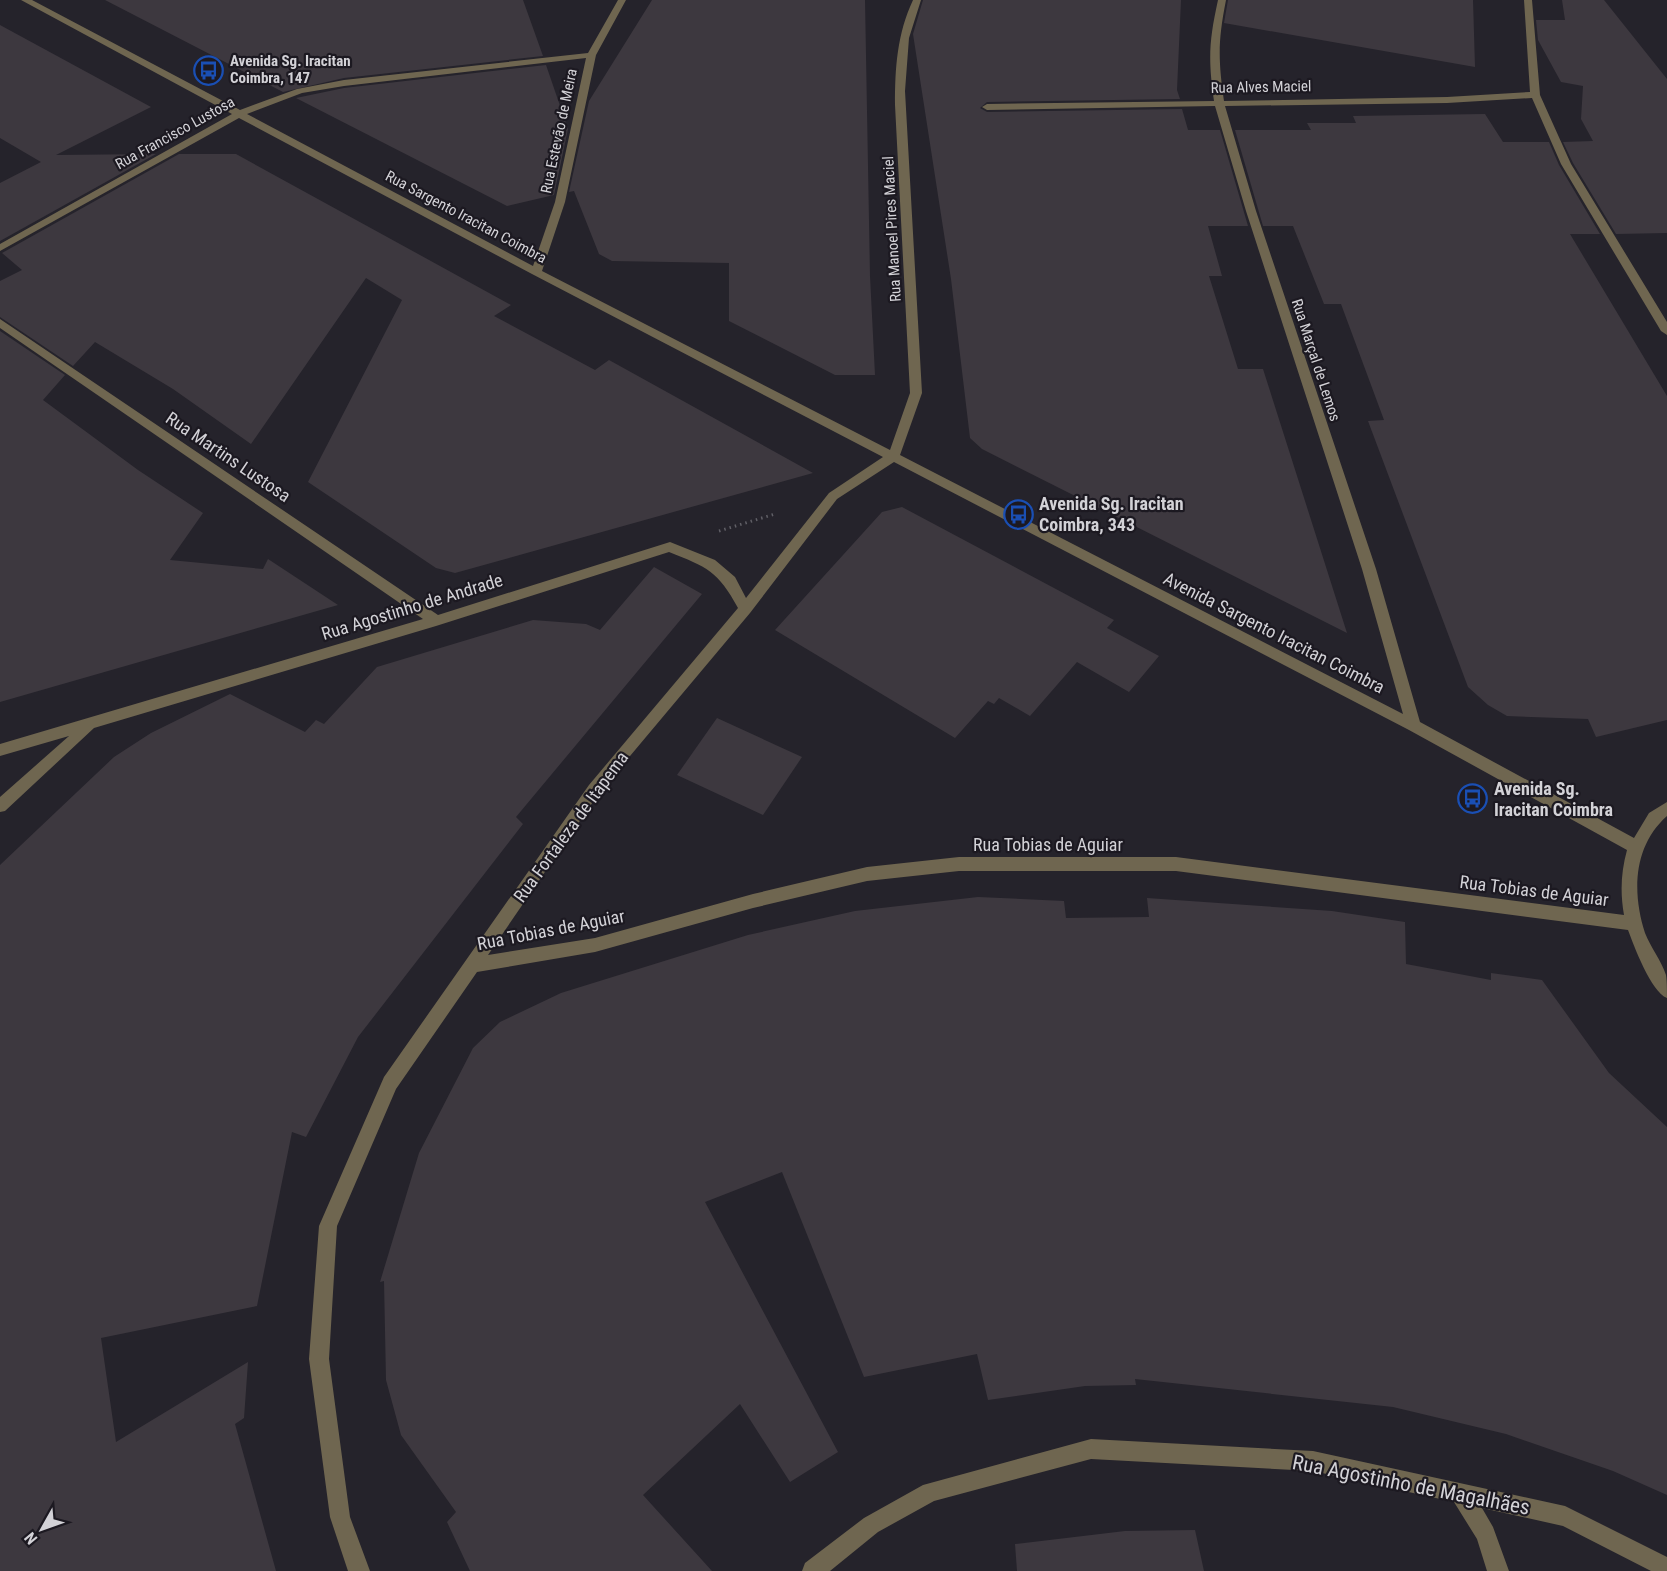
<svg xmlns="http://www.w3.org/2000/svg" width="1667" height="1571" font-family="'Roboto Condensed',sans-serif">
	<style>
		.building { fill: #3d383f }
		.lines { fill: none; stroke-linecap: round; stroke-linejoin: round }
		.path { stroke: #605f66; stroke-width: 3; stroke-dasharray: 1.5 4; stroke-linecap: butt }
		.minor { fill: #6f6650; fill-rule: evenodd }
		.labels { text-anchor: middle; stroke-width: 4.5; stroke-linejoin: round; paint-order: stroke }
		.far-poi-label { font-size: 15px; font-weight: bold; fill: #d3d2d7; stroke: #1c1921; text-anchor: start }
		.far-street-label { font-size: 15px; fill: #d3d2d7; stroke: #1c1921 }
		.street-label { font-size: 18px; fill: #d3d2d7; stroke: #1c1921 }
		.poi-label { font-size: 18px; font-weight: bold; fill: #d3d2d7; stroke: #1c1921; text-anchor: start }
		.near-street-label { font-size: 21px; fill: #d3d2d7; stroke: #1c1921 }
	</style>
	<rect width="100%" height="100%" fill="#25232b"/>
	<g class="building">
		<polygon points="105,0 523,0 543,56 344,78 283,92"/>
		<polygon points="652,0 865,0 870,276 875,375 835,375 729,321 729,263 612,261 599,254 574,191 569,192 589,101"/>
		<polygon points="923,0 1181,0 1177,90 1180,99 987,102 980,108 987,112 1182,109 1188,130 1220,130 1248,226 1208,226 1222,276 1209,276 1238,369 1263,369 1347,633 982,449 970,438 951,279 913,34"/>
		<polygon points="1228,0 1473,0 1475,67 1224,23"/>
		<polygon points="1562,0 1604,0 1667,79 1667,233 1616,234 1573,163 1563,142 1593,141 1581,119 1583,86 1561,82 1538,40 1536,20 1565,20"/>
		<polygon points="0,25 151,107 56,155 156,154 0,241 0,183 41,162 0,138"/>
		<polygon points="546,65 568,129 554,195 507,206 296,98 344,88"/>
		<polygon points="1485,114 1503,142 1549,142 1559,165 1600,234 1570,234 1667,396 1667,720 1596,737 1588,719 1507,716 1488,705 1468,687 1368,421 1384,420 1341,304 1324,304 1293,226 1263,226 1235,130 1311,130 1307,123 1356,123 1353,116"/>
		<polygon points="179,154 236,154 511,305 494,316 595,370 609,360 813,473 455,573 436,568 308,482 402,300 366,278 251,444 173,389 95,342 73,366 0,317 0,281 22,270 2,253"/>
		<polygon points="0,331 65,375 43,400 138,470 203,513 170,560 263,569 268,559 338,605 0,702"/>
		<polygon points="902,507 1114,620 1107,628 1159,656 1129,692 1077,662 1030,716 999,698 994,704 988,701 955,738 775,630 882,512"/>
		<polygon points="654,567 702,594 516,817 523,824 358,1037 306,1137 292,1132 257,1306 101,1338 116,1442 248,1362 244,1418 235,1424 276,1571 0,1571 0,865 114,757 151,733 230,694 305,732 316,720 324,724 377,667 533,620 586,624 600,630"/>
		<polygon points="717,718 802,757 763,815 677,775"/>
		<polygon points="978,897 1064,901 1066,918 1149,917 1147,898 1332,911 1405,922 1406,964 1491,980 1491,973 1542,980 1609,1073 1667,1127 1667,1495 1613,1471 1506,1434 1393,1407 1135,1379 1136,1385 1085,1386 988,1400 977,1354 864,1377 782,1172 705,1202 838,1452 790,1482 740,1404 643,1495 712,1571 470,1571 447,1522 456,1512 401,1435 386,1380 384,1281 380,1282 419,1153 473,1048 500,1022 561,993 748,935 855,911"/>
		<polygon points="1195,1530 1204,1571 1017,1571 1015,1544 1125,1531"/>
	</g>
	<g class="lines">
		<polyline class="path" points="719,531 775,514"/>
		<g class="minor">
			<path d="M 21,0 L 32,0 L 240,110 L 297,89 L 344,80 L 588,53 L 618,0 L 626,0 L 596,55 L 565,202 L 542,271 L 890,450 L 910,393 L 895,105 C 895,68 897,34 913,0 L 921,0 L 909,38 L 905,91 L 922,393 L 900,455 L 1403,714 L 1362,569 L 1246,211 L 1215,106 L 987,110 L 982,107 L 987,104 L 1214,101 C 1208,59 1209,41 1218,0 L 1226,0 C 1218,41 1218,59 1224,101 L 1447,97 L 1530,92 L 1524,0 L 1532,0 L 1540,95 L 1571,164 L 1667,322 L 1667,335 L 1661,331 L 1561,164 L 1532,98 L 1447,103 L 1225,106 L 1256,211 L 1376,569 L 1420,722 L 1634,838 L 1649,813 L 1667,802 L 1667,816 C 1633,846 1632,893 1645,933 C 1651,948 1661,960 1666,975 C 1667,981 1667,991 1667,998 C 1651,992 1634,946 1628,930 L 1176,871 L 959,871 L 867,881 L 753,908 L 595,952 L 477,972 L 396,1089 L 337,1226 L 329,1359 L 350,1517 L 370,1571 L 348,1571 L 330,1517 L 309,1359 L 319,1226 L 384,1077 L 589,785 L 738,608 C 718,571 707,567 669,552 L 436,626 L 94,728 L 5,811 L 0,812 L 0,797 L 69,736 L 0,756 L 0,744 L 423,619 L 0,328 L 0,319 L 438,615 L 670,542 L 715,560 L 735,577 L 746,598 L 829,493 L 883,457 L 532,274 L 239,118 L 0,251 L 0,244 L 232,114 ZM 586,58 L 555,202 L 533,266 L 247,114 L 302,93 L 344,86 ZM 894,462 L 1409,730 L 1627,850 C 1621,872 1620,892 1624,915 L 1176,857 L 959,857 L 867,867 L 753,894 L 595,938 L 488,955 L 599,793 L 750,613 L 837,499 Z"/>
			<polygon points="1091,1439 1313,1451 1565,1506 1667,1557 1667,1571 1651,1571 1563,1526 1482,1508 1493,1527 1509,1571 1487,1571 1477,1539 1454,1502 1313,1471 1091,1459 934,1501 878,1532 830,1571 802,1571 805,1563 864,1518 923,1485"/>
		</g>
	</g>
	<defs>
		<symbol id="bus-ring" viewBox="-11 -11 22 22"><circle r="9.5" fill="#1c1921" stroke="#1a4fb4" stroke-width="1.5"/><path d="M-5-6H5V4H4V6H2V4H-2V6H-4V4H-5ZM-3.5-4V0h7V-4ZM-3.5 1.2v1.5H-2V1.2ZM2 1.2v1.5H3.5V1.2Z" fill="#1a4fb4"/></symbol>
	</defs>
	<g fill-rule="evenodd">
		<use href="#bus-ring" x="192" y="54" width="33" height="33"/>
		<use href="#bus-ring" x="1002" y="498" width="33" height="33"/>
		<use href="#bus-ring" x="1456" y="782" width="33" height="33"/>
	</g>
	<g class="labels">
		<g class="far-poi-label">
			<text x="230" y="66">Avenida Sg. Iracitan<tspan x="230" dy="17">Coimbra, 147</tspan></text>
		</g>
		<g class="far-street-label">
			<text transform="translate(1261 87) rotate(-1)" y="5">Rua Alves Maciel</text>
			<text transform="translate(559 131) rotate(-78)" y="5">Rua Estevão de Meira</text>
			<text transform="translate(175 133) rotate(-29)" y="5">Rua Francisco Lustosa</text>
			<text transform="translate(466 217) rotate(28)" y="5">Rua Sargento Iracitan Coimbra</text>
			<text transform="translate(892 229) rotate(-93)" y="5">Rua Manoel Pires Maciel</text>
			<text transform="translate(1316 360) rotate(72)" y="5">Rua Marçal de Lemos</text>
		</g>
		<g class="street-label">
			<text transform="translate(228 457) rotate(34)" y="6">Rua Martins Lustosa</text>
			<text transform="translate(412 607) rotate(-17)" y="6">Rua Agostinho de Andrade</text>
			<text transform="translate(1274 633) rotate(27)" y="6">Avenida Sargento Iracitan Coimbra</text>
			<text transform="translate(571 827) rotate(-54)" y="6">Rua Fortaleza de Itapema</text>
			<text x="1048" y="851">Rua Tobias de Aguiar</text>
			<text transform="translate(1534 891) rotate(7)" y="6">Rua Tobias de Aguiar</text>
			<text transform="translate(551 930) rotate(-11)" y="6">Rua Tobias de Aguiar</text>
		</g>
		<g class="poi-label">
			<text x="1039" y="510">Avenida Sg. Iracitan<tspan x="1039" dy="21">Coimbra, 343</tspan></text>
			<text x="1494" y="795">Avenida Sg.<tspan x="1494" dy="21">Iracitan Coimbra</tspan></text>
		</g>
		<g class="near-street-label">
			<text transform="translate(1411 1485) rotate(11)" y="7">Rua Agostinho de Magalhães</text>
		</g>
	</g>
	<g transform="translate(42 1529) rotate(230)" stroke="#1c1921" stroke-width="4.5" paint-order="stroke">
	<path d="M0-4.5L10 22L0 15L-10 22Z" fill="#d3d2d7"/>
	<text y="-9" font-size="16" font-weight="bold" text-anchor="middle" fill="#d3d2d7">N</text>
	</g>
</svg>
